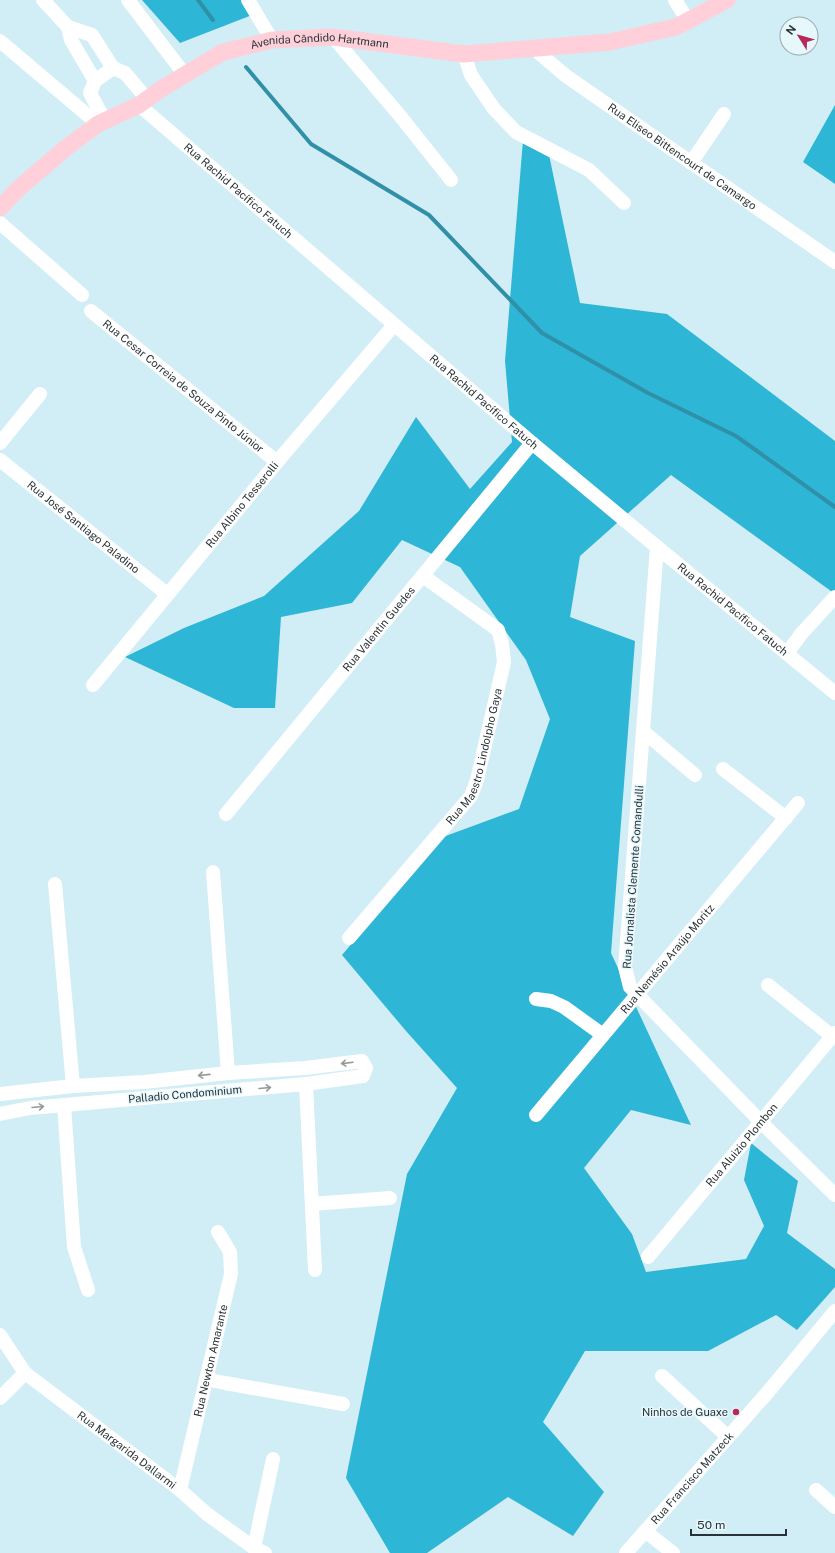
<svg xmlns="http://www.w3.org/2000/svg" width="835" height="1553" font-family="'Public Sans',sans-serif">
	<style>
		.forest { fill: #2eb6d6 }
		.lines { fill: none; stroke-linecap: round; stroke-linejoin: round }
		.stream { stroke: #2f90a8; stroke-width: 4 }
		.minor { stroke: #fff; stroke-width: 14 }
		.major { stroke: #ffd0d9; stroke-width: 17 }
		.oneway { stroke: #94999b }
		.poi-dot { fill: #b72856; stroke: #e7f8fd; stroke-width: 1.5 }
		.labels { text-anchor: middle; stroke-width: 3; stroke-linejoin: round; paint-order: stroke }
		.street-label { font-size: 11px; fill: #293337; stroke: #e7f8fd }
		.poi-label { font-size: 11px; fill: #293337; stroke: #e7f8fd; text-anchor: end }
	</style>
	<rect width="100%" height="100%" fill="#d1edf5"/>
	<g class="forest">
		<polygon points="142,0 248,0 257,13 180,43"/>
		<polygon points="835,105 835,184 803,162"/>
		<polygon points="523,140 548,150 580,303 667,314 835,441 835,594 671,475 580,556 570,617 635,641 611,953 691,1125 631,1110 584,1168 632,1234 646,1272 746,1259 764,1226 744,1180 751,1143 798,1181 787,1233 835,1269 835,1287 797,1330 776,1315 708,1351 585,1351 543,1422 604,1492 573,1536 508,1497 427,1553 390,1553 346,1478 407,1174 457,1088 406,1031 342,955 443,837 519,809 550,719 526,660 460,567 402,540 352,603 281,617 275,708 234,708 125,657 184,628 264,596 359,511 416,417 470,489 512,442 505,361"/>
	</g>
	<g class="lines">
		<g class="stream">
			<polyline points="198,0 213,20"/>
			<polyline points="246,67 311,144 429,215 542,333 648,393 736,436 835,507"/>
		</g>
		<g class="minor">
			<polyline points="43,0 68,27 71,40 95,81"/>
			<polyline points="128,0 185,75"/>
			<polyline points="248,0 272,40"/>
			<polyline points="675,0 688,21"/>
			<polyline points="68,27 92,35 113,68"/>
			<polyline points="333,37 401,117 451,180"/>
			<polyline points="0,41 98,124"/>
			<path id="s1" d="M 532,47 L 566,76 L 835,262"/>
			<polyline points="464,54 471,75 494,109 516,132 589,170 624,203"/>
			<path id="s2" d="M 139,105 L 532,443 L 657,547 L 835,693"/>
			<polyline points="105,121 90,93 95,81 113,68 125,73 147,99"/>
			<polyline points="691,163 724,114"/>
			<polyline points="0,223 82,295"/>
			<path id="s3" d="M 91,311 L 277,462"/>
			<polyline points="0,443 40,394"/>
			<path id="s4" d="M 0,460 L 167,594"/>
			<polyline points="657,547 625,967 630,987 761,1122 835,1195"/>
			<polyline points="787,653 802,633 835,597"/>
			<path id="s5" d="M 93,685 L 277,462 L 394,325"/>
			<polyline points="644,732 695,775"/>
			<polyline points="723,769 786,818"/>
			<path id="s6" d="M 226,814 L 532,443"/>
			<polyline points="213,872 228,1073"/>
			<polyline points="55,884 73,1086"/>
			<path id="s7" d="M 349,938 L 471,796 L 477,780 L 504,662 L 502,644 L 498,630 L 423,576"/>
			<polyline points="768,985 832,1036"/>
			<polyline points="536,999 551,1001 564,1007 603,1035"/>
			<polyline points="306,1084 315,1270"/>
			<polyline points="0,1094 73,1086 144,1082 228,1073 305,1068 362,1061 366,1068 363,1076 306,1084 30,1108 0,1114"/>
			<polyline points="64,1105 74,1247 88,1290"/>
			<path id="s8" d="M 536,1115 L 798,803"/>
			<polyline points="312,1204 390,1198"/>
			<path id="s9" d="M 648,1257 L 835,1033"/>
			<path id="s10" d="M 0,1335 L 25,1373 L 180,1490 L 207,1514 L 254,1548 L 265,1553"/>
			<polyline points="662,1376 728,1437"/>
			<polyline points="206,1379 225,1383 343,1404"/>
			<polyline points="0,1398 25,1373"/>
			<path id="s11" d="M 180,1490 L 231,1274 L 230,1252 L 218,1232"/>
			<polyline points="816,1490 835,1507"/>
			<polyline points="645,1531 673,1553"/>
			<polyline points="254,1548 273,1459"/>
			<path id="s12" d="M 626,1553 L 768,1392 L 835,1311"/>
		</g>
		<path class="major" id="s13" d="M 0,208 L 19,188 L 67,147 L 98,124 L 139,105 L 161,89 L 223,52 L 272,40 L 333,37 L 464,54 L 610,42 L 676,27 L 727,0"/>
	</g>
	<defs><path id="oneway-shaft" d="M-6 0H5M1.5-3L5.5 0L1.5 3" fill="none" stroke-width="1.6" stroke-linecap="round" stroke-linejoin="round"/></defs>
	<g class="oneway">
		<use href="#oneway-shaft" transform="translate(347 1063) rotate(173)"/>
		<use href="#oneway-shaft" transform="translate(204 1075) rotate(174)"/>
		<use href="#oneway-shaft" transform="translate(265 1088) rotate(-5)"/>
		<use href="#oneway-shaft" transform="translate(38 1107) rotate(-5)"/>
	</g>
	<circle class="poi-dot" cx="736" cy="1412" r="4"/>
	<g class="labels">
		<g class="street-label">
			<text dy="4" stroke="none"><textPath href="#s13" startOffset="372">Avenida Cândido Hartmann</textPath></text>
			<text dy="4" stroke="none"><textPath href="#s1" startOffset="186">Rua Eliseo Bittencourt de Camargo</textPath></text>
			<text dy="4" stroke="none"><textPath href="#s2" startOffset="131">Rua Rachid Pacífico Fatuch</textPath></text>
			<text dy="4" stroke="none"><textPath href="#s3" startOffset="119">Rua Cesar Correia de Souza Pinto Júnior</textPath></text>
			<text dy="4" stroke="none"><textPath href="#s2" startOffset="455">Rua Rachid Pacífico Fatuch</textPath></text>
			<text dy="4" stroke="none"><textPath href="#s5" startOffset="234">Rua Albino Tesserolli</textPath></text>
			<text dy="4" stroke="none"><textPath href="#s4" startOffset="107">Rua José Santiago Paladino</textPath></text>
			<text dy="4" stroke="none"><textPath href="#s2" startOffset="779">Rua Rachid Pacífico Fatuch</textPath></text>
			<text dy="4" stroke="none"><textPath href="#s6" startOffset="240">Rua Valentin Guedes</textPath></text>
			<text dy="4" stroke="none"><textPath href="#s7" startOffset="225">Rua Maestro Lindolpho Gaya</textPath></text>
			<text transform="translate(633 877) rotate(-86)" y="4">Rua Jornalista Clemente Comandulli</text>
			<text dy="4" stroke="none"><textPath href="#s8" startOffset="204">Rua Nemésio Araújo Moritz</textPath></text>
			<text transform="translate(185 1094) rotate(-5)" y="4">Palladio Condominium</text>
			<text dy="4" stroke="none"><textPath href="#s9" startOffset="146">Rua Aluizio Plombon</textPath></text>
			<text dy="4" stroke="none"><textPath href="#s11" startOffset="133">Rua Newton Amarante</textPath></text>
			<text dy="4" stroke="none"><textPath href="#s10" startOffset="173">Rua Margarida Dallarmi</textPath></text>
			<text dy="4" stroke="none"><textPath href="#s12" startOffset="100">Rua Francisco Matzeck</textPath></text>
		</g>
		<g class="poi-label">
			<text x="728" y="1416">Ninhos de Guaxe</text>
		</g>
	</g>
	<g transform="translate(799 36) rotate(307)"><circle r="19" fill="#e7f8fd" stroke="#9ba9ae"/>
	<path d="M0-3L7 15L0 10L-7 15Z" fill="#b72856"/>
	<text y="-6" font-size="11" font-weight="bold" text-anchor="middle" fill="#293337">N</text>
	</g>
	<path d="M691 1529v6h95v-6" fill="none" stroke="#293337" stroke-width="2"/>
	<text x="697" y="1529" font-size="12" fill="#293337" stroke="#e7f8fd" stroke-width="3" paint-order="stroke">50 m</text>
</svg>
